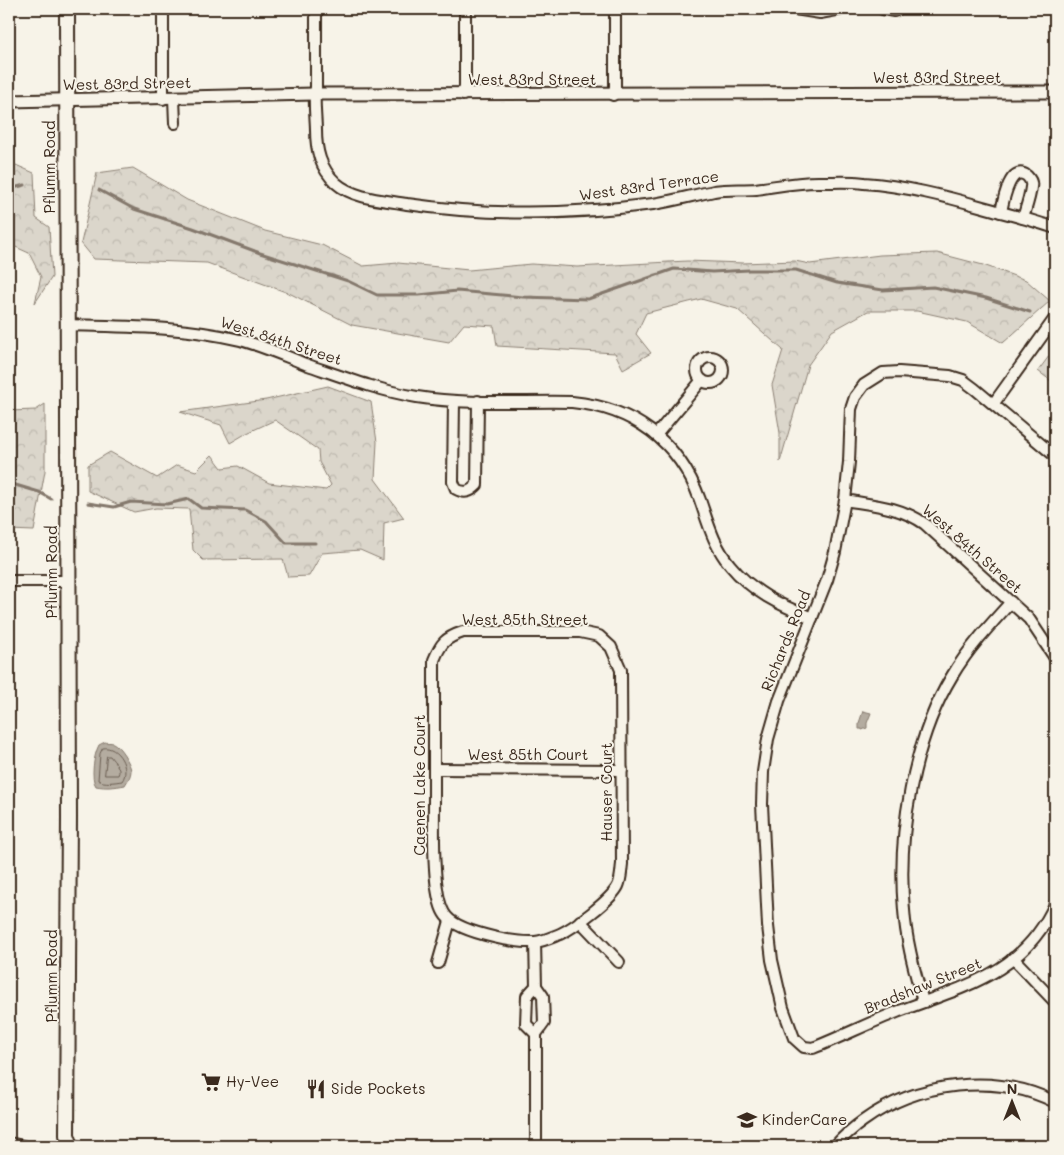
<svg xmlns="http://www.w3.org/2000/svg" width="1064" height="1155" font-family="Mali,sans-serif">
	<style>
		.forest { fill: url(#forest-crowns); stroke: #8b8074 }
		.water { fill: #b4aca0; stroke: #84786c }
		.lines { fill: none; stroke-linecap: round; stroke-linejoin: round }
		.shore { stroke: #6b5e52; stroke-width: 1 }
		.stream { stroke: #84786c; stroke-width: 3 }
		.minor-casing { stroke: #3b2a1e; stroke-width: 14 }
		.tertiary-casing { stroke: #3b2a1e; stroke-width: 15 }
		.secondary-casing { stroke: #3b2a1e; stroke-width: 18 }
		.minor { stroke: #f7f3e8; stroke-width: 10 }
		.tertiary { stroke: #f7f3e8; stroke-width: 11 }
		.secondary { stroke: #f7f3e8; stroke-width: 14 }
		.labels { text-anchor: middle; stroke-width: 4; stroke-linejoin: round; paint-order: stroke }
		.street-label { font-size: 15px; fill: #3b2a1e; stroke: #f7f3e8 }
		.poi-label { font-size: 15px; fill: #3b2a1e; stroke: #f7f3e8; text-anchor: start }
	</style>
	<defs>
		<pattern id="forest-crowns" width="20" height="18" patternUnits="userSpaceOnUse" patternTransform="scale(1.25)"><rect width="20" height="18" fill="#dbd6cb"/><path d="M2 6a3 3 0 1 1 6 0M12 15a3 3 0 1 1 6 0" fill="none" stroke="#bdb8ae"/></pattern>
	</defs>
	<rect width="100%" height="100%" fill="#f7f3e8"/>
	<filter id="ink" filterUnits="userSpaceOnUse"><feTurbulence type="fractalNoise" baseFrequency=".02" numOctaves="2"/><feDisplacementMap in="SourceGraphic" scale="10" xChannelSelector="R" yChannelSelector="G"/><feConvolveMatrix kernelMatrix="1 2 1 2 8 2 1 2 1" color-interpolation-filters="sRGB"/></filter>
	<g filter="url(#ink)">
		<g class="forest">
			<polygon points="9,162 34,173 36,218 49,227 52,277 35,303 41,277 29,253 9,244"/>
			<polygon points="133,168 187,200 265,231 322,245 363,266 398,263 469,270 531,264 577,267 687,261 743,263 795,261 810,264 880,255 937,253 983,265 1026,280 1050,301 1003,343 967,322 917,311 868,311 832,331 808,365 780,462 780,433 772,385 783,350 737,309 701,299 646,313 636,334 651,353 623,369 615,353 497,346 494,326 464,324 449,342 352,325 291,294 207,263 94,259 81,243 97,173"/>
			<polygon points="1055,348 1055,384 1038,371"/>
			<polygon points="328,386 371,402 377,442 375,479 404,518 384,523 383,560 360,550 322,553 309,576 288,577 283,559 203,560 193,550 189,509 156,508 134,512 88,491 88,465 110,452 157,478 177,465 196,471 212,455 222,468 238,466 269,483 326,490 331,485 319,462 318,450 275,420 247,433 230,443 221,425 180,412 266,400"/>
			<polygon points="45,404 45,471 34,531 9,530 9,411 36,410"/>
		</g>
		<g class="water">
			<polygon points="863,711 871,713 867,723 867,728 862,730 862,729 859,729 859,723"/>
			<path d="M 105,742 C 107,743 111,742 113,743 C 120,746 130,763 131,770 C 131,776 128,780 125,785 C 115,787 106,788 96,786 C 90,778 94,754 99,745 Z"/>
		</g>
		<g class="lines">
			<g class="shore">
				<path d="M 103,748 C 118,745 131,769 122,781 C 115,782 104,784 98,780 L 100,754 Z"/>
				<path d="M 107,756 L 110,756 C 114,762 122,768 118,775 L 105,775 Z"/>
			</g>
			<g class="stream">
				<polyline points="9,189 25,185"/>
				<polyline points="99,190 134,209 193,228 260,253 348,281 377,295 419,295 457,291 523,297 588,299 674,269 712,272 749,270 796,270 837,283 883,290 933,287 986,298 1030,312"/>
				<polyline points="9,483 39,492 51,499"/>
				<polyline points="88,503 114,507 131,502 167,504 189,499 201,508 245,510 266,521 286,543 315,543"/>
			</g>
			<defs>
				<g id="minor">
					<polyline points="163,9 163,99"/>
					<path d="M 316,9 L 316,88 C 313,95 316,120 316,130 C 316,150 320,168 336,183 C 354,199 384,200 407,204 C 489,216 571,215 653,204 C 674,201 694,195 714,191 C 728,189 742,190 756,189 C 778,186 800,181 823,182 C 836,182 851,181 864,183 C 905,186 944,196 983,207 C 1007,214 1032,220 1055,228"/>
					<polyline points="795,9 820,13 842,9"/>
					<polyline points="883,9 894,11 898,9"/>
					<polyline points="463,95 465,87 465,9"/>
					<polyline points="613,95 615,87 615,9"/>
					<polyline points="174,98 175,123"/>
					<path d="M 1001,212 C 1003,202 1010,163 1027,176 C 1030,179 1032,183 1031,187 C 1030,197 1026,208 1023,218"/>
					<path d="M 66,325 C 125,327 183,326 240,340 C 263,346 285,356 308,365 C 343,377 380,391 417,397 C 468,405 521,401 572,402 C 633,408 679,441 700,500 C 708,523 714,546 730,565 C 752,592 780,605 812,618"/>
					<circle cx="710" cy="370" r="13"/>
					<path d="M 454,401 L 453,482 L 456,489 C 465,494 470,492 477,485 L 478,401"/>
					<polyline points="994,403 1055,318"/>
					<polyline points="656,435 702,380"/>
					<path d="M 1055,456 L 975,389 L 963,380 L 950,376 L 899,372 L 883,373 L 864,385 L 855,397 L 851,409 L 849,462 L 845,500 L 835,552 L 827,580 L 779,701 L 768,739 L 763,772 L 762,804 L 768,926 L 772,960 L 783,1008 L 794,1038 L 804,1047 L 813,1048 C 841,1037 869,1023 897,1012 C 962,987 1024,974 1055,904"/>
					<path d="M 845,500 C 874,505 901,507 925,524 L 1029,619 L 1055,658"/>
					<polyline points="9,581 69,581"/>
					<path d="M 463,632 L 580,632 L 599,636 L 611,647 L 621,670 L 622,864 C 621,871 621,880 618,886 C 611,900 575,927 560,934 C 552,937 544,941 535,942 C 514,943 454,932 444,913 C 432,893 434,829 434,804 C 434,756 434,708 434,660 C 441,643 445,638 463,632 Z"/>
					<polyline points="434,769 622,770"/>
					<polyline points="580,921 619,962"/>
					<polyline points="535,942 536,986 543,996 544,1023 536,1034 536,1146"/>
					<polyline points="1013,958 1055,1002"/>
					<polyline points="438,963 450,921"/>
					<polyline points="536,986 527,996 526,1024 536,1034"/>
					<path d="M 923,1002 C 915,972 906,941 904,910 C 897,836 913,740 952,676 C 968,649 989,626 1011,602"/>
					<polyline points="9,1143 23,1146"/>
					<path d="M 835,1146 C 843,1137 853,1128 863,1121 C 917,1082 995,1072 1055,1102"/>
				</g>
				<polyline id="tertiary" points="9,101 314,94 1055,92"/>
				<polyline id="secondary" points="67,9 69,817 67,1135 71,1146"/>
			</defs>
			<use href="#minor" class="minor-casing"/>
			<use href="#tertiary" class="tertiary-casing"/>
			<use href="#secondary" class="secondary-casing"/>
			<use href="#minor" class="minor"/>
			<use href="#tertiary" class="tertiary"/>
			<use href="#secondary" class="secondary"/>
		</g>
	</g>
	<defs>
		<symbol id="supermarket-bare" viewBox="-9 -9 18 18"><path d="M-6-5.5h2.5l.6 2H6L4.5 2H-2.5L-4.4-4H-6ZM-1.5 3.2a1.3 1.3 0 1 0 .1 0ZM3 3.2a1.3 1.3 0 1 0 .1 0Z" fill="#3b2a1e" stroke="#f7f3e8" stroke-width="2.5" paint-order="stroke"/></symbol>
		<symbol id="restaurant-bare" viewBox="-9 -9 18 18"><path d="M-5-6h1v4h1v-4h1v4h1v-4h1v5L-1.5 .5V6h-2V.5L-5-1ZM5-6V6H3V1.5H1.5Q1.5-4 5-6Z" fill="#3b2a1e" stroke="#f7f3e8" stroke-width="2.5" paint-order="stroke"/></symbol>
		<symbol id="school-bare" viewBox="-9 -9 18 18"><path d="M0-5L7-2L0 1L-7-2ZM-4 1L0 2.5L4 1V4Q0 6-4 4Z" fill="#3b2a1e" stroke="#f7f3e8" stroke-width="2.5" paint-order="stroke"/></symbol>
	</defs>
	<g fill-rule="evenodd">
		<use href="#supermarket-bare" x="197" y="1068" width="28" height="28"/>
		<use href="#restaurant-bare" x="302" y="1075" width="28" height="28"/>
		<use href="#school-bare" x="733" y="1106" width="28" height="28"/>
	</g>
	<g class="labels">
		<g class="street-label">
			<text x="937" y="83">West 83rd Street</text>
			<text x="532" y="85">West 83rd Street</text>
			<text transform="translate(127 84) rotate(-1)" y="5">West 83rd Street</text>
			<text transform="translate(50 167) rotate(-90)" y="5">Pflumm Road</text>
			<text transform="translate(649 186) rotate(-8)" y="5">West 83rd Terrace</text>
			<text transform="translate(281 341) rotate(18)" y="5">West 84th Street</text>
			<text transform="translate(972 549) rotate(41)" y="5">West 84th Street</text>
			<text transform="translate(52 572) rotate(-90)" y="5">Pflumm Road</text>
			<text x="525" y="625">West 85th Street</text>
			<text transform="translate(786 641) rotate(-68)" y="5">Richards Road</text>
			<text x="528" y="760">West 85th Court</text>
			<text transform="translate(420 785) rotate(-90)" y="5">Caenen Lake Court</text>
			<text transform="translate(607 792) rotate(-90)" y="5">Hauser Court</text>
			<text transform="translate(52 976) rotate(-90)" y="5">Pflumm Road</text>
			<text transform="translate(923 986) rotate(-22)" y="5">Bradshaw Street</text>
		</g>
		<g class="poi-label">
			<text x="226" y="1087">Hy-Vee</text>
			<text x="331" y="1094">Side Pockets</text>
			<text x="762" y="1125">KinderCare</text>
		</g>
	</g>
	<rect width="1064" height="1155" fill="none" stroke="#f7f3e8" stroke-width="30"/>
	<rect x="15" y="15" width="1034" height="1125" fill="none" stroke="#3b2a1e" stroke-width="2" filter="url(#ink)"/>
	<g transform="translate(1012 1102)" stroke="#f7f3e8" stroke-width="4" paint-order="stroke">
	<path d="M0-4L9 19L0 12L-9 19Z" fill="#3b2a1e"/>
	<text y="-8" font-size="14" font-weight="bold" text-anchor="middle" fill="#3b2a1e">N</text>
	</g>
</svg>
